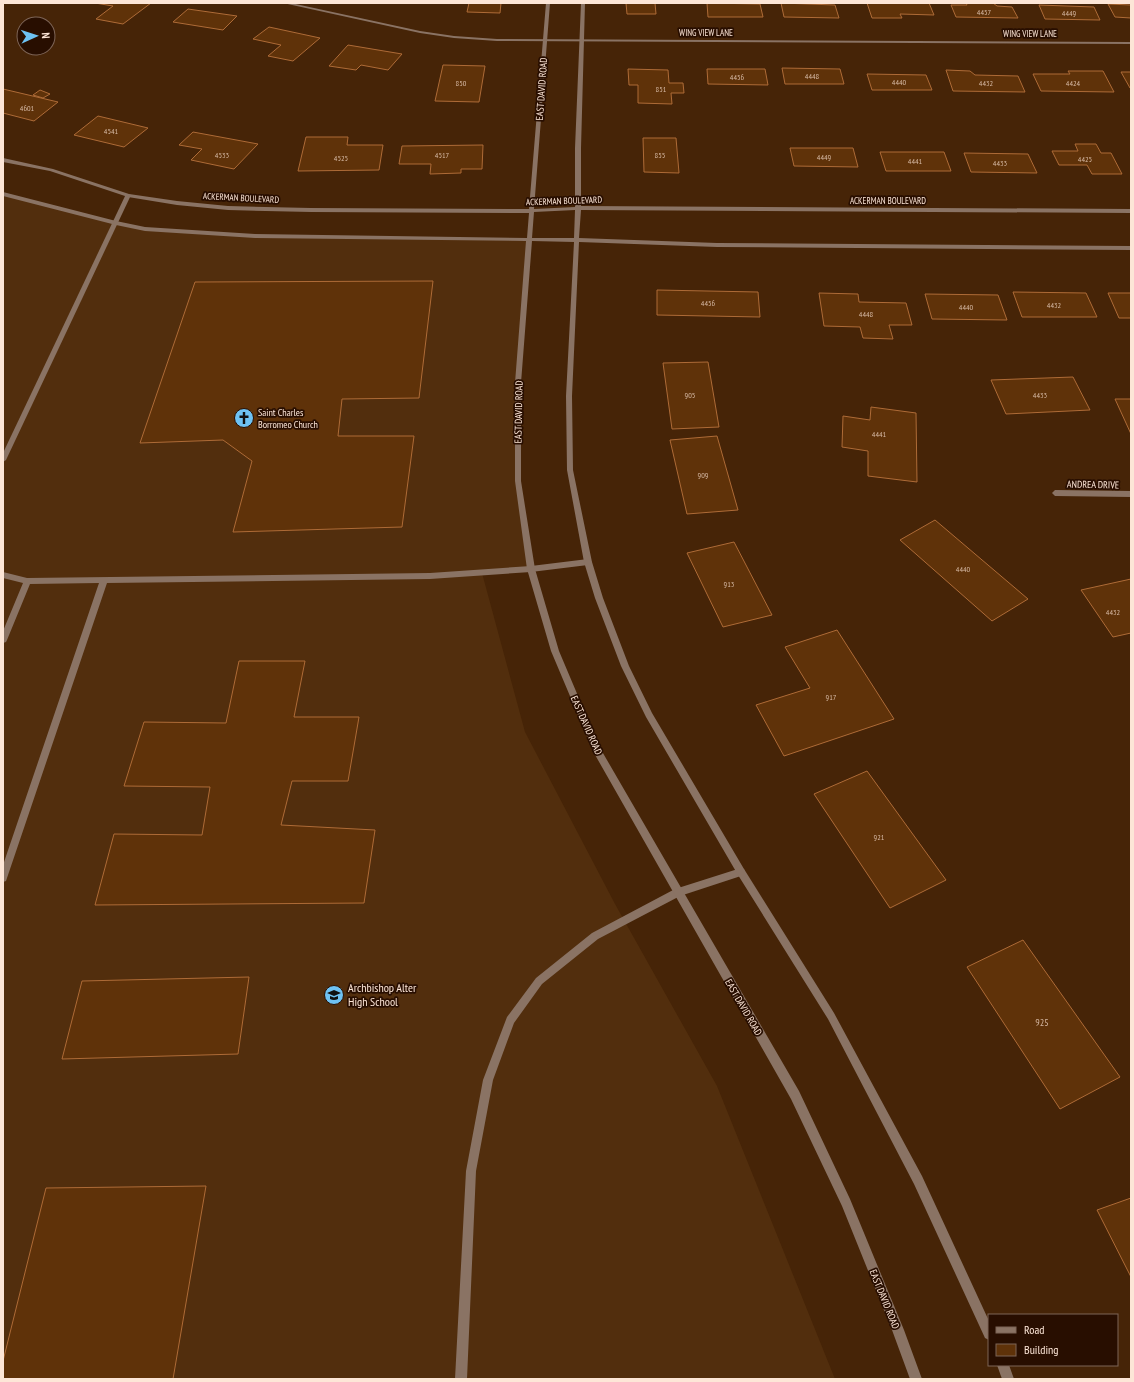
<svg xmlns="http://www.w3.org/2000/svg" width="1134" height="1382" font-family="'PT Sans Narrow',sans-serif">
	<style>
		.built { fill: #522e0d }
		.building { fill: #5f3209; stroke: #ae6b37 }
		.lines { fill: none; stroke-linecap: round; stroke-linejoin: round }
		.service { fill: #8a7364; fill-rule: evenodd }
		.minor { fill: #8a7364; fill-rule: evenodd }
		.tertiary { fill: #8a7364; fill-rule: evenodd }
		.labels { text-anchor: middle; stroke-width: 3.5; stroke-linejoin: round; paint-order: stroke }
		.number-label { font-size: 8px; fill: #d6b9a4 }
		.far-street-label { font-size: 9px; fill: #fde6d7; stroke: #280e00 }
		.street-label { font-size: 10px; fill: #fde6d7; stroke: #280e00 }
		.poi-label { font-size: 10px; fill: #fde6d7; stroke: #280e00; text-anchor: start }
		.near-number-label { font-size: 10px; fill: #d6b9a4 }
		.near-poi-label { font-size: 12px; fill: #fde6d7; stroke: #280e00; text-anchor: start }
	</style>
	<rect width="100%" height="100%" fill="#462407"/>
	<polygon class="built" points="3,194 145,229 255,236 529,240 518,383 518,481 531,569 482,573 525,732 615,904 717,1086 835,1379 3,1379"/>
	<g class="building">
		<polygon points="95,3 151,3 123,24 96,19 113,6"/>
		<polygon points="469,3 501,3 500,13 467,12"/>
		<polygon points="626,3 655,3 656,14 627,14"/>
		<polygon points="707,3 760,4 763,17 708,17"/>
		<polygon points="781,3 835,5 839,18 784,17"/>
		<polygon points="867,3 929,3 934,15 900,14 902,18 872,18"/>
		<polygon points="966,3 993,3 997,6 1012,7 1018,18 956,17 951,5 967,5"/>
		<polygon points="1108,4 1131,5 1131,18 1115,17"/>
		<polygon points="1039,5 1094,7 1100,20 1045,19"/>
		<polygon points="188,9 237,16 223,30 173,22"/>
		<polygon points="269,27 320,38 293,61 268,56 281,45 253,39"/>
		<polygon points="348,45 402,54 388,70 361,65 356,70 329,66"/>
		<polygon points="443,65 485,66 479,102 435,101"/>
		<polygon points="782,68 840,69 844,84 785,84"/>
		<polygon points="628,69 668,70 669,83 683,83 684,93 671,93 672,104 638,103 638,85 629,85"/>
		<polygon points="707,69 765,69 768,85 708,84"/>
		<polygon points="946,70 970,71 975,75 1018,76 1025,92 953,91"/>
		<polygon points="1068,71 1103,71 1114,92 1041,91 1033,74 1070,74"/>
		<polygon points="1121,72 1131,72 1131,88 1130,88"/>
		<polygon points="867,74 926,75 932,90 872,90"/>
		<polygon points="3,89 58,102 34,121 3,113"/>
		<polygon points="40,90 50,94 43,98 33,95"/>
		<polygon points="98,116 148,128 124,147 74,135"/>
		<polygon points="193,132 258,144 234,169 191,160 202,149 179,145"/>
		<polygon points="306,137 348,137 347,145 383,145 379,170 298,171"/>
		<polygon points="643,138 676,138 679,173 644,172"/>
		<polygon points="1075,144 1096,144 1101,153 1111,153 1122,174 1092,174 1087,165 1059,165 1052,151 1078,151"/>
		<polygon points="483,145 482,169 461,169 461,173 430,174 431,164 399,164 402,146"/>
		<polygon points="790,148 853,148 858,167 794,166"/>
		<polygon points="880,152 944,152 951,171 886,171"/>
		<polygon points="964,153 1028,154 1037,173 971,172"/>
		<polygon points="433,281 419,398 342,399 338,436 414,436 402,527 233,532 252,461 223,440 140,443 195,282"/>
		<polygon points="657,290 758,292 760,317 657,315"/>
		<polygon points="1013,292 1086,293 1097,317 1022,317"/>
		<polygon points="819,293 858,294 859,302 906,303 912,325 889,325 893,339 863,338 860,327 824,326"/>
		<polygon points="1108,293 1131,293 1131,318 1119,318"/>
		<polygon points="925,294 998,295 1007,320 932,319"/>
		<polygon points="708,362 719,427 672,429 663,363"/>
		<polygon points="1073,377 1090,410 1006,414 991,380"/>
		<polygon points="1115,399 1131,399 1131,434"/>
		<polygon points="871,407 916,413 917,482 868,476 868,451 842,447 843,416 870,420"/>
		<polygon points="717,436 738,510 687,514 670,440"/>
		<polygon points="935,520 1028,599 992,621 900,540"/>
		<polygon points="734,542 772,615 723,627 687,553"/>
		<polygon points="1131,579 1131,633 1113,637 1081,590"/>
		<polygon points="837,630 894,719 784,756 756,705 810,688 785,647"/>
		<polygon points="239,661 305,661 294,717 359,717 348,781 292,781 281,825 375,830 364,903 95,905 114,834 202,835 210,787 124,786 144,722 226,723"/>
		<polygon points="867,771 946,880 890,908 814,794"/>
		<polygon points="1023,940 1120,1077 1060,1109 967,967"/>
		<polygon points="249,977 238,1054 62,1059 82,981"/>
		<polygon points="206,1186 173,1379 3,1379 3,1361 46,1188"/>
		<polygon points="1131,1198 1131,1277 1097,1210"/>
	</g>
	<g class="lines">
		<g class="service">
			<polygon points="126,194 131,195 6,460 3,462 3,453"/>
			<polygon points="588,559 592,562 588,565 531,572 430,579 107,583 7,878 6,881 3,882 3,865 99,583 30,584 7,640 6,642 3,643 3,631 23,583 3,578 3,572 27,578 430,573 531,566"/>
			<polygon points="741,868 744,869 745,872 744,875 680,896 598,939 542,984 514,1023 493,1080 476,1171 467,1379 455,1379 466,1171 483,1080 507,1017 536,978 592,933 675,889"/>
		</g>
		<g class="minor">
			<polygon points="283,3 291,3 420,31 454,36 497,39 1131,42 1131,44 497,41 454,38 420,33"/>
			<polygon points="1055,490 1131,491 1131,497 1055,496 1052,493"/>
		</g>
		<g class="tertiary">
			<path d="M 546,3 L 550,3 L 534,209 L 575,207 L 575,148 L 581,3 L 585,3 L 581,148 L 581,206 L 1131,209 L 1131,213 L 581,210 L 579,238 L 717,243 L 1131,246 L 1131,250 L 717,247 L 579,242 L 572,396 L 573,470 L 592,562 L 603,598 L 629,666 L 652,713 L 744,869 L 834,1013 L 922,1176 L 989,1321 L 989,1340 L 985,1338 L 914,1184 L 828,1019 L 738,875 L 646,717 L 621,666 L 595,598 L 584,562 L 567,470 L 566,396 L 574,242 L 532,241 L 521,383 L 521,481 L 535,569 L 559,651 L 600,748 L 799,1091 L 850,1199 L 904,1330 L 922,1379 L 910,1379 L 892,1330 L 842,1206 L 791,1099 L 594,753 L 551,651 L 527,569 L 515,481 L 515,383 L 526,241 L 255,238 L 145,231 L 116,225 L 3,196 L 3,192 L 116,221 L 145,227 L 255,234 L 527,238 L 529,213 L 311,212 L 228,210 L 177,205 L 128,197 L 50,171 L 3,162 L 3,158 L 53,169 L 129,194 L 177,201 L 228,206 L 311,208 L 529,209 ZM 575,210 L 574,238 L 532,238 L 534,212 Z"/>
			<polygon points="997,1365 1009,1365 1014,1379 1002,1379"/>
		</g>
	</g>
	<defs>
		<symbol id="church-disc" viewBox="-11 -11 22 22"><circle r="9.5" fill="#6ec2f3" stroke="#280e00"/><path d="M-1.2-6h2.4v3.5h3.3v2.4h-3.3V6h-2.4V-.1h-3.3v-2.4h3.3Z" fill="#111"/></symbol>
		<symbol id="school-disc" viewBox="-11 -11 22 22"><circle r="9.5" fill="#6ec2f3" stroke="#280e00"/><path d="M0-5L7-2L0 1L-7-2ZM-4 1L0 2.5L4 1V4Q0 6-4 4Z" fill="#111"/></symbol>
	</defs>
	<g fill-rule="evenodd">
		<use href="#church-disc" x="233" y="407" width="22" height="22"/>
		<use href="#school-disc" x="323" y="984" width="22" height="22"/>
	</g>
	<g class="labels">
		<g class="number-label">
			<text x="984" y="15">4457</text>
			<text x="1069" y="16">4449</text>
			<text x="812" y="79">4448</text>
			<text x="737" y="80">4456</text>
			<text x="899" y="85">4440</text>
			<text x="461" y="86">850</text>
			<text x="986" y="86">4432</text>
			<text x="1073" y="86">4424</text>
			<text x="661" y="92">851</text>
			<text x="27" y="111">4601</text>
			<text x="111" y="134">4541</text>
			<text x="222" y="158">4533</text>
			<text x="442" y="158">4517</text>
			<text x="660" y="158">855</text>
			<text x="824" y="160">4449</text>
			<text x="341" y="161">4525</text>
			<text x="1085" y="162">4425</text>
			<text x="915" y="164">4441</text>
			<text x="1000" y="166">4433</text>
			<text x="708" y="306">4456</text>
			<text x="1054" y="308">4432</text>
			<text x="966" y="310">4440</text>
			<text x="866" y="317">4448</text>
			<text x="690" y="398">905</text>
			<text x="1040" y="398">4433</text>
			<text x="879" y="437">4441</text>
			<text x="703" y="478">909</text>
			<text x="963" y="572">4440</text>
			<text x="729" y="587">913</text>
			<text x="1113" y="615">4432</text>
			<text x="831" y="700">917</text>
			<text x="879" y="840">921</text>
		</g>
		<g class="far-street-label">
			<text x="706" y="36">WING VIEW LANE</text>
			<text x="1030" y="37">WING VIEW LANE</text>
			<text transform="translate(241 198) rotate(3)" y="3">ACKERMAN BOULEVARD</text>
			<text transform="translate(564 201) rotate(-2)" y="3">ACKERMAN BOULEVARD</text>
			<text x="888" y="204">ACKERMAN BOULEVARD</text>
		</g>
		<g class="street-label">
			<text transform="translate(541 89) rotate(-86)" y="4">EAST DAVID ROAD</text>
			<text transform="translate(518 412) rotate(-89)" y="4">EAST DAVID ROAD</text>
			<text transform="translate(1093 484) rotate(1)" y="4">ANDREA DRIVE</text>
			<text transform="translate(587 725) rotate(66)" y="4">EAST DAVID ROAD</text>
			<text transform="translate(744 1007) rotate(60)" y="4">EAST DAVID ROAD</text>
			<text transform="translate(885 1299) rotate(68)" y="4">EAST DAVID ROAD</text>
		</g>
		<g class="poi-label">
			<text x="258" y="416">Saint Charles<tspan x="258" dy="12">Borromeo Church</tspan></text>
		</g>
		<g class="near-number-label">
			<text x="1042" y="1026">925</text>
		</g>
		<g class="near-poi-label">
			<text x="348" y="992">Archbishop Alter<tspan x="348" dy="14">High School</tspan></text>
		</g>
	</g>
	<rect width="1134" height="1382" fill="none" stroke="#fde6d7" stroke-width="8"/>
	<rect x="988" y="1314" width="130" height="52" fill="#280e00" stroke="#7d6456"/>
	<rect x="996" y="1327" width="20" height="6" fill="#8a7364" stroke="#7d6456"/>
	<text x="1024" y="1334" font-size="12" fill="#fde6d7">Road</text>
	<rect x="996" y="1344" width="20" height="12" fill="#5f3209" stroke="#7d6456"/>
	<text x="1024" y="1354" font-size="12" fill="#fde6d7">Building</text>
	<g transform="translate(36 36) rotate(87)"><circle r="19" fill="#280e00" stroke="#7d6456"/>
	<path d="M0-3L7 15L0 10L-7 15Z" fill="#6ec2f3"/>
	<text y="-6" font-size="11" font-weight="bold" text-anchor="middle" fill="#fde6d7">N</text>
	</g>
</svg>
